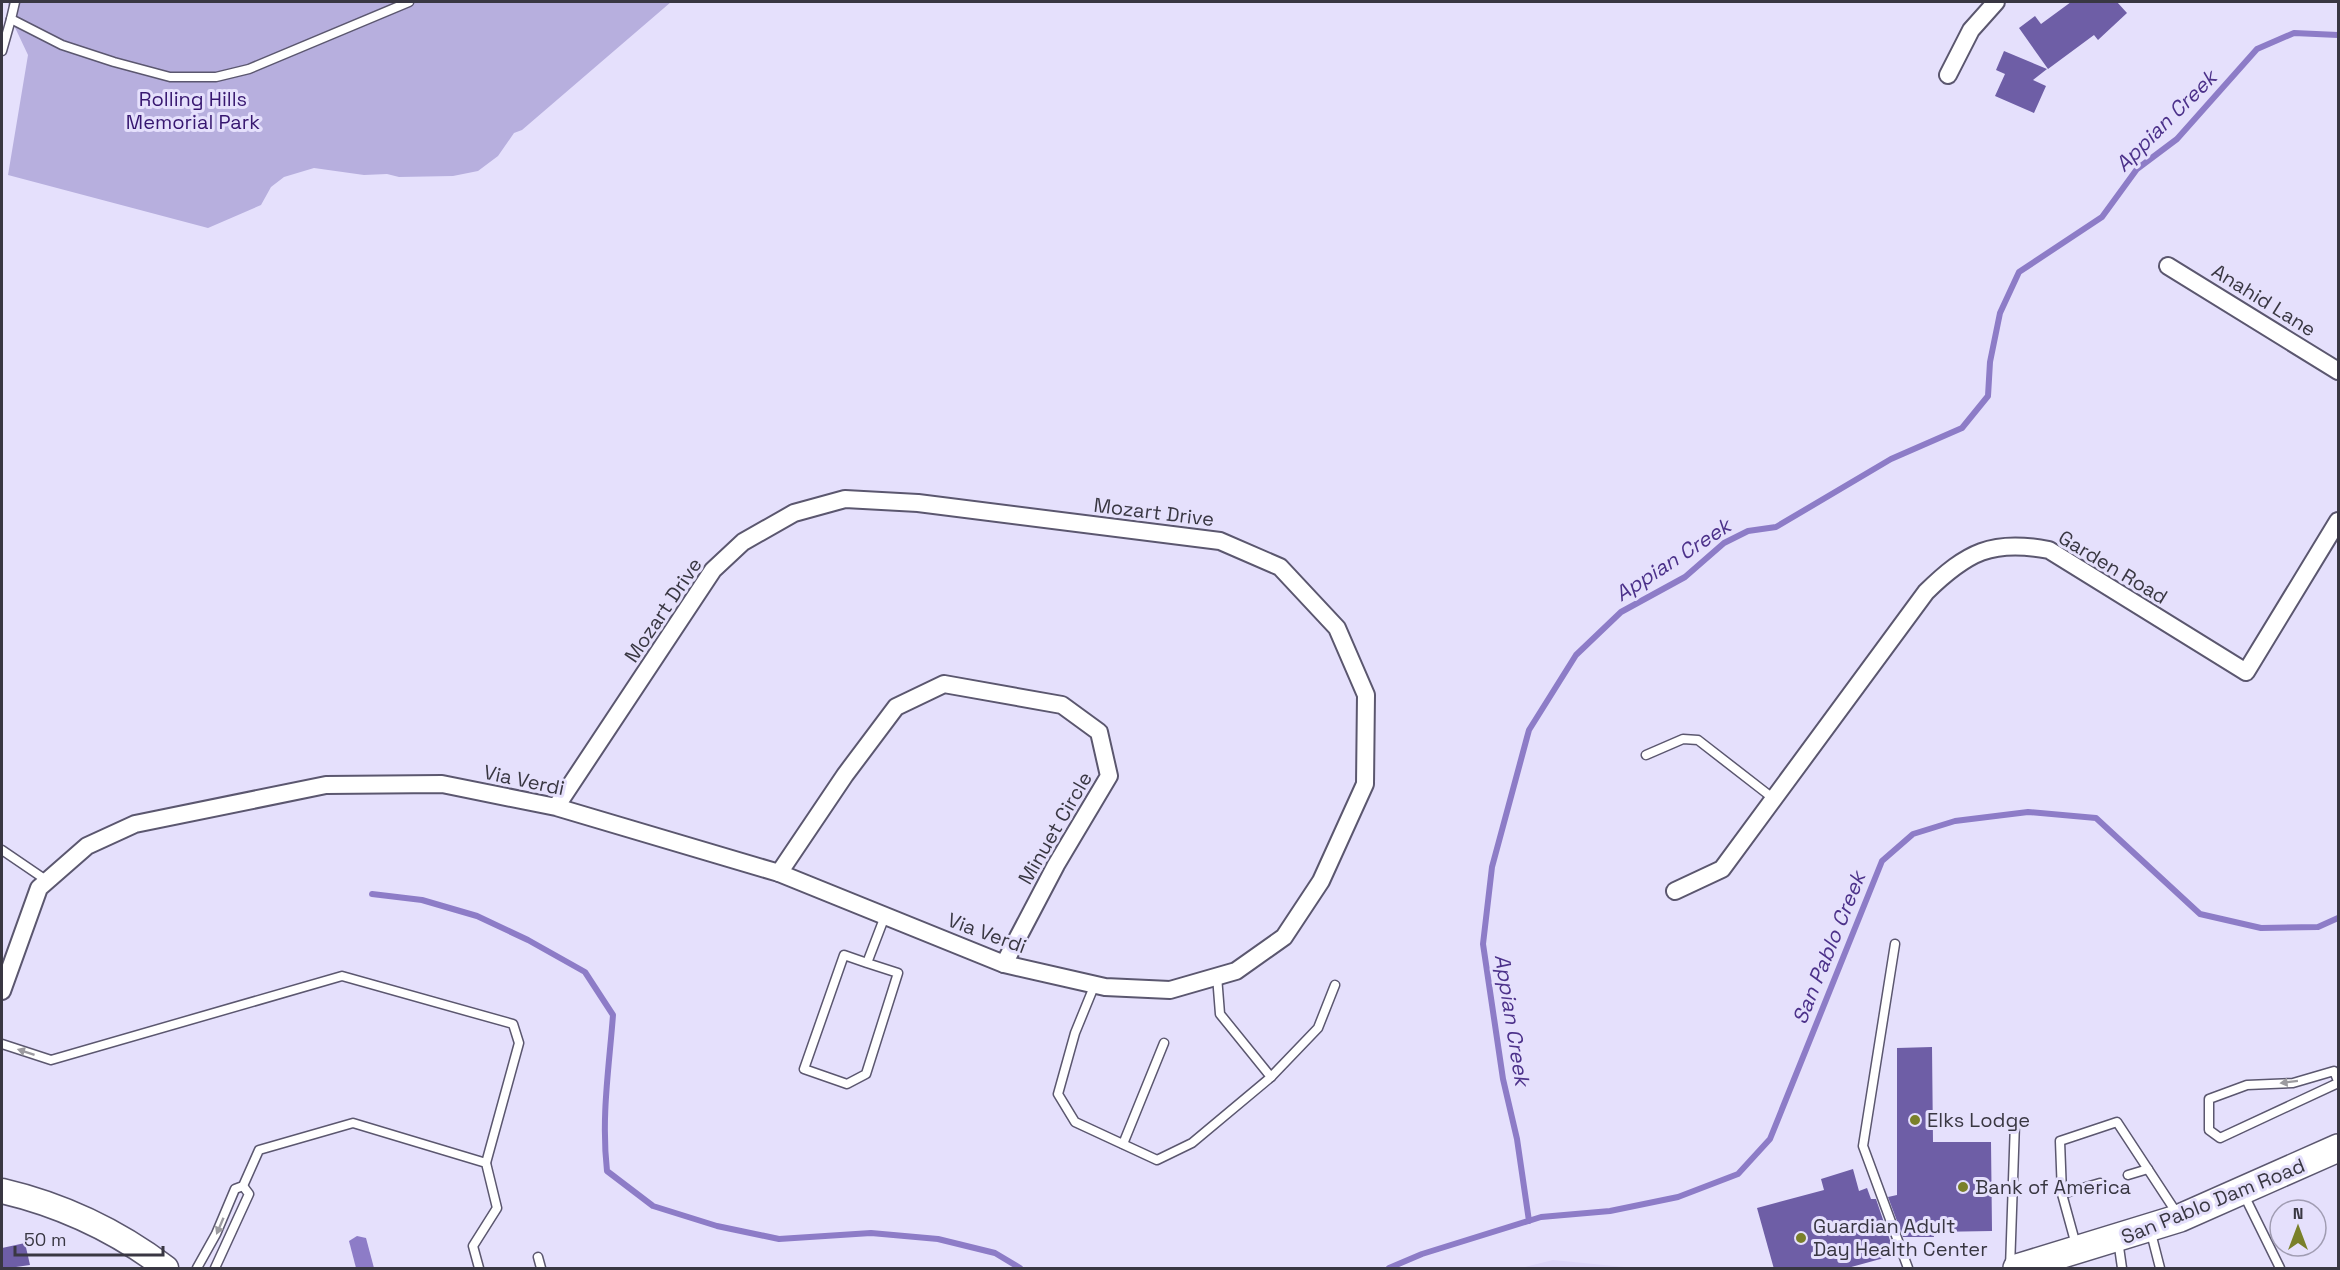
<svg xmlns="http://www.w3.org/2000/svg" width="2340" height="1270" font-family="'Space Grotesk',sans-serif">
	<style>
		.built { fill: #dcd6f9 }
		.green { fill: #b7afde }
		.water { fill: #8d7cc7 }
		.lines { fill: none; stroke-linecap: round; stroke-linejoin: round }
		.stream { stroke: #8d7cc7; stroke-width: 6 }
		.building { fill: #6e5ea6 }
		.lane-casing { stroke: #5b576f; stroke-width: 11 }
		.street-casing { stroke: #5b576f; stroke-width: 20 }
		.secondary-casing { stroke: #5b576f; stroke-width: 27 }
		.primary-casing { stroke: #5b576f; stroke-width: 30 }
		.lane { stroke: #fff; stroke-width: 8 }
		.street { stroke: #fff; stroke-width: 16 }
		.secondary { stroke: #fff; stroke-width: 24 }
		.primary { stroke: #fff; stroke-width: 27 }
		.oneway { fill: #9c9ba0 }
		.poi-dot { fill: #7a802a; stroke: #e5e0fc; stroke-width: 2 }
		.labels { text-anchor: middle; stroke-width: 6; stroke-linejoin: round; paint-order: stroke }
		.park-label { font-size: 20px; fill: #371770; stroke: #e5e0fc }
		.street-label { font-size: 20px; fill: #393742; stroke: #e5e0fc }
		.poi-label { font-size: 20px; fill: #393742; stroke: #e5e0fc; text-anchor: start }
		.water-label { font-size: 21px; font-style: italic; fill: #4c318a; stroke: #e5e0fc }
	</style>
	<rect width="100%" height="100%" fill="#e5e0fc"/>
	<polygon class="built" points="1553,1260 1624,1267 1625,1268 1521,1268"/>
	<polygon class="green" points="8,2 671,2 522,130 514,133 498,156 478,171 453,176 399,177 387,174 364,175 314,168 284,177 271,187 261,205 208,228 8,175 28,55 11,19"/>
	<polygon class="water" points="357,1236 366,1238 374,1268 356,1268 349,1241"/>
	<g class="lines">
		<g class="stream">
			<path d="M 372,894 L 422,900 L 477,916 L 528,940 L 585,972 L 613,1015 C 609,1068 601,1117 607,1171 L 653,1206 L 717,1226 L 779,1239 L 871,1233 L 938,1239 L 995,1253 L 1020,1268"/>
			<polyline points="1529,1221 1517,1139 1503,1079 1483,944 1492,867 1529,730 1576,655 1621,612 1685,577 1724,543 1748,531 1776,527 1891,459 1962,428 1988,396 1990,362 2000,313 2019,272 2102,217 2137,169 2177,139 2257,49 2294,33 2338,35"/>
			<polyline points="1389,1268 1422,1254 1541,1217 1610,1211 1678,1197 1738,1174 1770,1139 1882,861 1913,834 1955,821 2028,812 2096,818 2200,914 2261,928 2318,927 2338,918"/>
		</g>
	</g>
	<g class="building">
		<polygon points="2071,2 2117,2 2127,13 2098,40 2094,35 2048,69 2019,28 2035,16 2041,24"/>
		<polygon points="2004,51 2047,69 2033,80 2046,86 2034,113 1995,96 2005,74 1996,70"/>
		<polygon points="1932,1047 1933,1142 1991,1142 1992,1231 1933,1232 1934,1237 1903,1237 1888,1197 1897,1195 1897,1048"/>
		<polygon points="1853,1169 1859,1191 1867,1188 1871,1199 1876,1199 1895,1255 1844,1269 1774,1269 1757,1208 1824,1190 1821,1179"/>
		<polygon points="25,1243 30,1265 2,1269 2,1248"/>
	</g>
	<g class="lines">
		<defs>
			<g id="lane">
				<polyline points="15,2 11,19 62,45 114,62 170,77 216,77 249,69 409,2"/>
				<polyline points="2,51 11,19"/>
				<polyline points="1646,755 1683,739 1698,740 1774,799"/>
				<polyline points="2,850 46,880"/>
				<polyline points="1895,944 1863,1146 1908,1268"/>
				<polyline points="867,963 898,973 866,1074 847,1084 804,1069 844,955 867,963 885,916"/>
				<polyline points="1217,976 1220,1014 1271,1077 1318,1028 1335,985"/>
				<polyline points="1095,984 1075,1033 1058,1094 1075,1122 1157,1160 1192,1143 1271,1077"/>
				<polyline points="2,1044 51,1060 342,976 513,1024 519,1043 486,1163"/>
				<polyline points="2338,1081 2334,1071 2293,1083 2247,1085 2209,1099 2209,1130 2220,1138 2338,1083"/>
				<polyline points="1123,1144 1164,1043"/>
				<polyline points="2128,1175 2148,1169"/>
				<polyline points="2062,1194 2100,1183"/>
				<polyline points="2244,1195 2280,1268"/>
				<polyline points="2150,1229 2160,1268"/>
				<polyline points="2118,1240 2122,1268"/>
				<polyline points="2076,1245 2062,1194 2060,1141 2117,1122 2178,1215"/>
				<polyline points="538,1257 541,1268"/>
				<polyline points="197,1268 216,1234 235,1189 243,1186 259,1150 353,1123 486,1163 497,1208 473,1246 479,1268"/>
				<polyline points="215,1268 249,1194 243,1186"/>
				<polyline points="2010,1268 2015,1122"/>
			</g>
			<g id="street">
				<polyline points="1948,75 1971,30 1996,2"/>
				<polyline points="2168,266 2338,371"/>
				<polyline points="779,873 845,775 896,707 944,684 1062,705 1099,732 1109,776 1056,865 1004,964"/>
				<path d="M 1675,891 L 1722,869 L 1926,592 C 1967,552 1992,539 2049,550 L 2246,672 L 2338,521"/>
				<polyline points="2,991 39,888 87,846 135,824 326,785 442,784 556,807 779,873 1004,964 1105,987 1170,990 1236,971 1284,937 1321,881 1365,784 1366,695 1337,628 1280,567 1220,541 918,503 845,499 794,513 743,542 713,570 556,807"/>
			</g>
			<path id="secondary" d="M 2,1191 C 62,1205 117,1231 166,1268"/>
			<polyline id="primary" points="2017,1268 2180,1218 2338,1148"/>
		</defs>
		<use href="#lane" class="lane-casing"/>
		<use href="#street" class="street-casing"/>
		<use href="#secondary" class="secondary-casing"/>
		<use href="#primary" class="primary-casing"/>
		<use href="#lane" class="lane"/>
		<use href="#street" class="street"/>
		<use href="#secondary" class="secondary"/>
		<use href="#primary" class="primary"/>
	</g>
	<defs><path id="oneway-solid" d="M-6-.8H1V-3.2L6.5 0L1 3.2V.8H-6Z" transform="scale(1.5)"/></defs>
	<g class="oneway">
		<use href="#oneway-solid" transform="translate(26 1052) rotate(-162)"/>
		<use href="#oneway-solid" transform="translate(2289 1082) rotate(173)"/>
		<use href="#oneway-solid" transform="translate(220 1226) rotate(113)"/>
	</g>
	<g class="poi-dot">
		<circle cx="1915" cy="1120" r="6"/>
		<circle cx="1963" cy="1187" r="6"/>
		<circle cx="1801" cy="1238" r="6"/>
	</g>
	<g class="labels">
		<g class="park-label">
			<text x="193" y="106">Rolling Hills<tspan x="193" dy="23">Memorial Park</tspan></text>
		</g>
		<g class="street-label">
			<text transform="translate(2264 300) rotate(32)" y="7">Anahid Lane</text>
			<text transform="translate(1154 512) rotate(7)" y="7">Mozart Drive</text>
			<text transform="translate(2113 567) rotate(31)" y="7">Garden Road</text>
			<text transform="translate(663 610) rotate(-56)" y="7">Mozart Drive</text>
			<text transform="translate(524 780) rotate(12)" y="7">Via Verdi</text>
			<text transform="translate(1055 828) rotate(-60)" y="7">Minuet Circle</text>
			<text transform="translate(987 933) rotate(20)" y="7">Via Verdi</text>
			<text transform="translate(2213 1201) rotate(-22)" y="7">San Pablo Dam Road</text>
		</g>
		<g class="poi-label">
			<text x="1927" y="1127">Elks Lodge</text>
			<text x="1975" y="1194">Bank of America</text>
			<text x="1813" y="1233">Guardian Adult<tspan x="1813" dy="23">Day Health Center</tspan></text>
		</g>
		<g class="water-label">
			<text transform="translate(2166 121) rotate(-45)" y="7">Appian Creek</text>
			<text transform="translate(1673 560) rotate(-33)" y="7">Appian Creek</text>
			<text transform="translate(1829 948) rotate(-68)" y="7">San Pablo Creek</text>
			<text transform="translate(1512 1020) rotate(81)" y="7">Appian Creek</text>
		</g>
	</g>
	<rect width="2340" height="1270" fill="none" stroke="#393742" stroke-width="6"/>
	<g transform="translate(2298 1228)"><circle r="28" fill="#e5e0fc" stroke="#a09cb2" stroke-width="1.5"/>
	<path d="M0-4.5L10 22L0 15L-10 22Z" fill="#7a802a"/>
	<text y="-9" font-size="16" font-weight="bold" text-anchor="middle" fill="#393742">N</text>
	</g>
	<path d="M15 1246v9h148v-9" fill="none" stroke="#393742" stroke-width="3"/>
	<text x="24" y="1246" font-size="18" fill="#393742" stroke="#e5e0fc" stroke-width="4.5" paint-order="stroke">50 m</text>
</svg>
